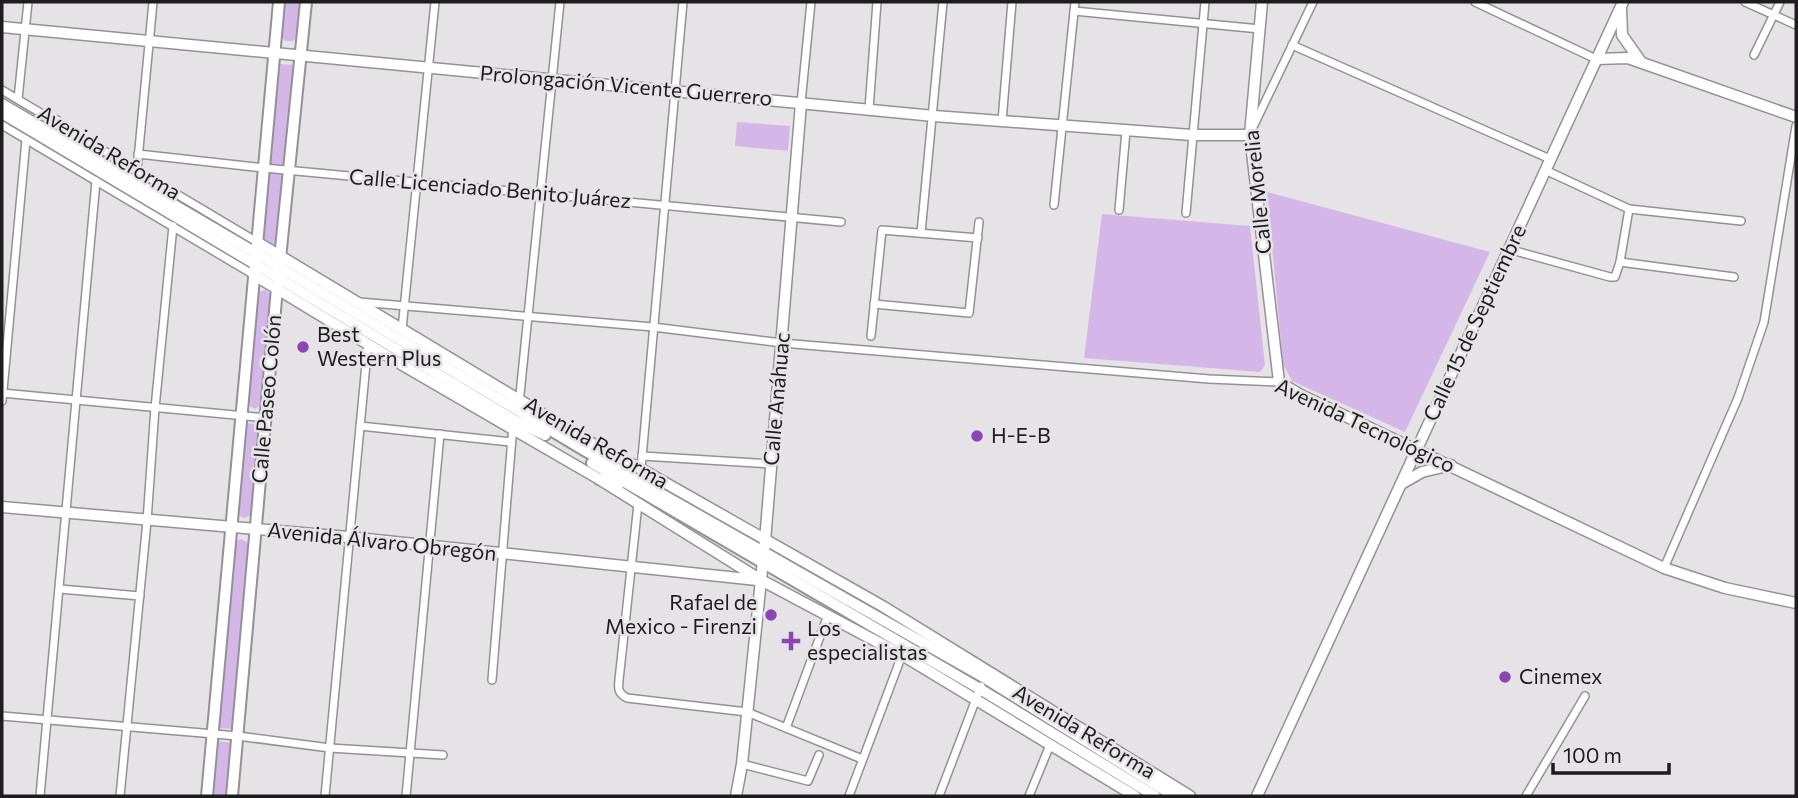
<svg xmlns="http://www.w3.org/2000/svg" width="1798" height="798" font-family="Commissioner,sans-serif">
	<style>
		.green { fill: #d5b6e9 }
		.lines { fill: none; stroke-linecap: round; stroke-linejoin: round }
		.street-casing { stroke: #939195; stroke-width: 10 }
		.secondary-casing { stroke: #939195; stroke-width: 13 }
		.primary-casing { stroke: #939195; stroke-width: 14 }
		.street { stroke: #fff; stroke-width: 7 }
		.secondary { stroke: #fff; stroke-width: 10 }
		.primary { stroke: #fff; stroke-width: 10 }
		.poi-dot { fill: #8f44b6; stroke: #e6e3e7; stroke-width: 2.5 }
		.labels { text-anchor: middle; stroke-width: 5; stroke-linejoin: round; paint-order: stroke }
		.street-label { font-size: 21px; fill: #1e1d1e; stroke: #e6e3e7 }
		.poi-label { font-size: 21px; fill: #1e1d1e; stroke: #e6e3e7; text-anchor: start }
	</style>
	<rect width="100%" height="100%" fill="#e6e3e7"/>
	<g class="green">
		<polygon points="284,2 300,2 297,37 293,41 286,41 282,38"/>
		<polygon points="280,64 296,65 280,248 262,238"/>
		<polygon points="737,122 790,126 788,151 735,146"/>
		<polygon points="1267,192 1490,252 1405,432 1292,381 1283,364"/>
		<polygon points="1102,214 1250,226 1265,365 1260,372 1084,358"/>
		<polygon points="265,290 271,295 262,404 255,409 247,404 256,295 258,292"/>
		<polygon points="245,423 261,424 252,511 249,516 244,518 238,515 236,510"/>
		<polygon points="241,539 247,542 249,547 234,729 218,728 235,541"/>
		<polygon points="217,741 232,743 228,796 211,796"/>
	</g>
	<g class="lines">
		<defs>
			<g id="street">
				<polyline points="1475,2 1596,59"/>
				<polyline points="1745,2 1796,25"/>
				<polyline points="1074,11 1260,29"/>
				<polyline points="1292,45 1550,159"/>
				<polyline points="1754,55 1780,2"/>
				<polyline points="2,90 257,242"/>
				<polyline points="18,99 28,2"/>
				<polyline points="801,103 811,2"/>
				<polyline points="869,109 877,2"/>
				<polyline points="1002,121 1012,2"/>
				<polyline points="2,125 254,275"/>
				<polyline points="1253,127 1313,2"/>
				<polyline points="138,154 264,168 841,222"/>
				<polyline points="137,170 153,2"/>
				<polyline points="1545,170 1629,209 1741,221"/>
				<polyline points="1054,205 1075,2"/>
				<polyline points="1119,210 1126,131"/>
				<polyline points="1186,213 1205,2"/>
				<polyline points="921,233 943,2"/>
				<polyline points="1508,249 1610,277 1615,277 1620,262 1629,209"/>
				<polyline points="1620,262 1734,277"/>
				<polyline points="359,302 653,327 782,343 1209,379 1279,382"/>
				<polyline points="874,304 969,313 979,222"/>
				<polyline points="402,329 435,2"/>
				<polyline points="871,336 882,230 978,238"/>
				<polyline points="2,393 266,418"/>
				<polyline points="2,401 26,140"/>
				<polyline points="519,404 560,2"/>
				<polyline points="360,426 511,442"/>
				<polyline points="642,456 772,464"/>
				<polyline points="641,469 683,2"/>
				<path d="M 638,504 L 619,680 C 618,689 618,693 627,698 L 747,712 L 862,759"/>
				<polyline points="1664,568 1738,398 1764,322 1796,126"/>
				<polyline points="60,589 140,596"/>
				<polyline points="492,680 513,426"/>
				<polyline points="2,716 238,736 330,748 443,755"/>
				<polyline points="786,728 828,615"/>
				<polyline points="742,764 808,781 819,755"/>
				<polyline points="40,796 96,181"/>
				<polyline points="120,796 147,521 155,408 173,226"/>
				<polyline points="325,796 368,343"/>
				<polyline points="406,796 440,434"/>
				<polyline points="849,796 902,655"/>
				<polyline points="939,796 981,686"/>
				<polyline points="1029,796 1050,745"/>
				<polyline points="1526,796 1585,696"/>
			</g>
			<g id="secondary">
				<polyline points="1262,2 1250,135 1279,382 1301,395 1664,568 1725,588 1796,603"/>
				<polyline points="1621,9 1622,35 1641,62"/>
				<polyline points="2,27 934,116 1192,135 1250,135"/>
				<polyline points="1596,59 1628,58 1796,117"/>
				<polyline points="2,104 256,253"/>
				<polyline points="2,113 255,264"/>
				<polyline points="56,121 78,144"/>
				<polyline points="257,242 591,443 641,469 884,607 1190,796"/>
				<polyline points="254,275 399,363 599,479 761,580 902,655 1135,796"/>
				<polyline points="1401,484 1422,472 1451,465"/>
				<polyline points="2,507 348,537 757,580"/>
				<polyline points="736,796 742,764 765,541 801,103"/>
				<polyline points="1257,796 1623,2"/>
			</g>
			<g id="primary">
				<polyline points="256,253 584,450 985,678 1174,796"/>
				<polyline points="255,264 514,420 545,435"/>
				<polyline points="591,443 612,461"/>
				<polyline points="592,463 980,689 1155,796"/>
				<polyline points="599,479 620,483"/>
				<polyline points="207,796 279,2"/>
				<polyline points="232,796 277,288 306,2"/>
			</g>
		</defs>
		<use href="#street" class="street-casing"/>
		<use href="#secondary" class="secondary-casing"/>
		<use href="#primary" class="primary-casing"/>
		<use href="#street" class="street"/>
		<use href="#secondary" class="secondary"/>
		<use href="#primary" class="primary"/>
	</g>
	<g class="poi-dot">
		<circle cx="303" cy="347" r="7"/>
		<circle cx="977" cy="436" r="7"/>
		<circle cx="771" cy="615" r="7"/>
		<path d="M787.5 630.5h7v7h7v7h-7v7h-7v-7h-7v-7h7z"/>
		<circle cx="1505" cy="677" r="7"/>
	</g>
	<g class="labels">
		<g class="street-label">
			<text transform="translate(626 86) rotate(5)" y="7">Prolongación Vicente Guerrero</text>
			<text transform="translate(109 153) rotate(31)" y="7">Avenida Reforma</text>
			<text transform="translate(490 189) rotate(5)" y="7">Calle Licenciado Benito Juárez</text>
			<text transform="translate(1258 192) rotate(-96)" y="7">Calle Morelia</text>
			<text transform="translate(1475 323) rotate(-65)" y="7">Calle 15 de Septiembre</text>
			<text transform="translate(267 399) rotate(-85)" y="7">Calle Paseo Colón</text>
			<text transform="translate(777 399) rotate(-85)" y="7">Calle Anáhuac</text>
			<text transform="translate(1365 426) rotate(25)" y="7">Avenida Tecnológico</text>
			<text transform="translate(596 443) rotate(30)" y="7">Avenida Reforma</text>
			<text transform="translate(382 542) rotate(6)" y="7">Avenida Álvaro Obregón</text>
			<text transform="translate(1084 732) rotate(31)" y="7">Avenida Reforma</text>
		</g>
		<g class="poi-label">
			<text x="317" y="342">Best<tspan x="317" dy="24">Western Plus</tspan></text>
			<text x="991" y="443">H-E-B</text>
			<text x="757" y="610" text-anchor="end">Rafael de<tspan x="757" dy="24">Mexico - Firenzi</tspan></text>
			<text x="807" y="636">Los<tspan x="807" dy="24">especialistas</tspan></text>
			<text x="1519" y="684">Cinemex</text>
		</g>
	</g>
	<rect width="1798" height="798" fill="none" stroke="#1e1d1e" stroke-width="7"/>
	<path d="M1553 763v10h116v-10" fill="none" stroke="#1e1d1e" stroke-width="3.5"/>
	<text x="1563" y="763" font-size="21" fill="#1e1d1e" stroke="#e6e3e7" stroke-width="5" paint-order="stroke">100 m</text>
</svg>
